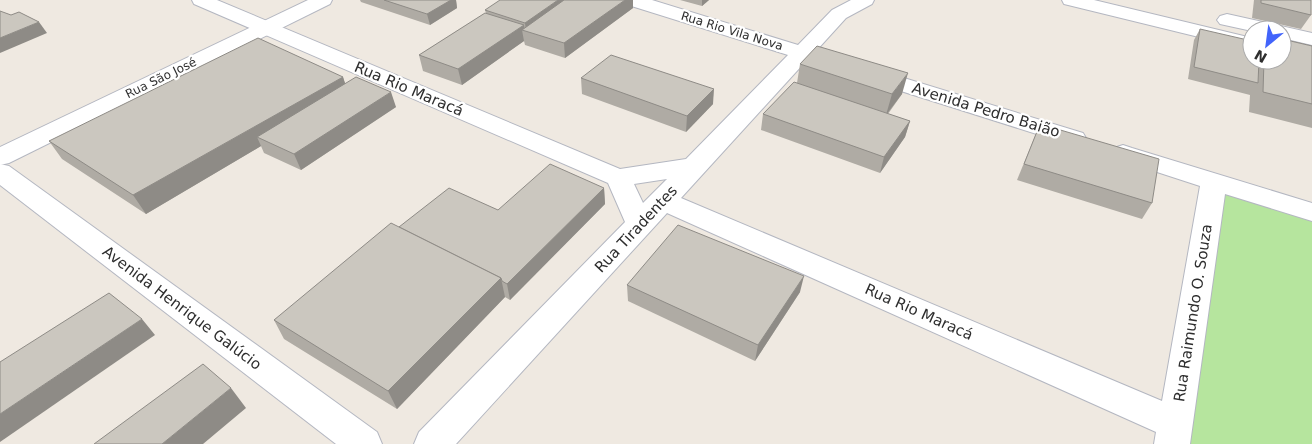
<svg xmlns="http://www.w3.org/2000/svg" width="1312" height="444" font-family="'DejaVu Sans',sans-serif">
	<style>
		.green { fill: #b6e59e }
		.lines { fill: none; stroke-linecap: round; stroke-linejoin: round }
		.street-casing { stroke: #b4b7c1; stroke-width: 2 }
		.secondary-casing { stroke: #b4b7c1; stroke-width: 2 }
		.street { fill: #fff; fill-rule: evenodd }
		.secondary { fill: #fff; fill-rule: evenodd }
		.wall { fill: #afaba4 }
		.shaded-wall { fill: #8e8b86 }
		.building { fill: #cbc7bf; stroke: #8e8b86 }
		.labels { text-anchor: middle; stroke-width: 4.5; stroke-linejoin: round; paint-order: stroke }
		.far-street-label { font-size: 12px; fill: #2e2e2e; stroke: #fff }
		.street-label { font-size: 15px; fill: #2e2e2e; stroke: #fff }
	</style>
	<rect width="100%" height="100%" fill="#efe9e1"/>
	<polygon class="green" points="1214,182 1312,212 1312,444 1172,444"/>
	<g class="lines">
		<defs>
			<g id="street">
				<path d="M 192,0 L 217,0 L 620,169 L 686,159 L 788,55 L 625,4 L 623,0 L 652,0 L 798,45 L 832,10 L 851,0 L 874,0 L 872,4 L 846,18 L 816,51 L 1083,133 L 1086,138 L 1083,143 L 1074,145 L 1065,143 L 806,61 L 681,198 L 1162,401 L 1200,186 L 1114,158 L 1111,153 L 1114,148 L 1123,145 L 1132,148 L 1312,203 L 1312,221 L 1225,194 L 1190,444 L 1154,444 L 1156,432 L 667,213 L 456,444 L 414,444 L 419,432 L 625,222 L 608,183 L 194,4 ZM 667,179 L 643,203 L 634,184 Z"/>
				<polygon points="1062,0 1094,0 1252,38 1252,50 1064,4"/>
				<polygon points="1227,14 1312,33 1312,45 1282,38 1282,30 1252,31 1220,24 1217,20 1220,16"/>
				<polygon points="0,164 9,166 377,432 382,444 336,444 0,185"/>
			</g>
			<polygon id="secondary" points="308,0 332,0 330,4 9,163 0,165 0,147"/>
		</defs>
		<use href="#street" class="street-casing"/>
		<use href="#secondary" class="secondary-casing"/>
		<use href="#street" class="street"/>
		<use href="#secondary" class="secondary"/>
	</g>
	<g class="wall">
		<polygon points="360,0 456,0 457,8 430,25 361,2"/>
		<polygon points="680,0 709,0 702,6"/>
		<polygon points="1254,0 1311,0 1311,15 1301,29 1252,18"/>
		<polygon points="633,8 565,58 525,45 524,41 462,85 423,71 419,55 486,13 485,10"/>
		<polygon points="1200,29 1252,60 1282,60 1312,46 1312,128 1249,112 1250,95 1188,79 1194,40"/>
		<polygon points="800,64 902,94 888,114 910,121 905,137 880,173 761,130 763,114 797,83"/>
		<polygon points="343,77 345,84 396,107 301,170 264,153 261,146 146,214 62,159 49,141"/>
		<polygon points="581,78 713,104 686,132 582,94"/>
		<polygon points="1040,124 1152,203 1142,219 1017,180"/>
		<polygon points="604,188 605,204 510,300 505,297 397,409 284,339 274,320 399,227 498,210"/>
		<polygon points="627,285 800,292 755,361 628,301"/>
	</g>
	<g class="shaded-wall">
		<polygon points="451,0 456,0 457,8 430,25 427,14"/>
		<polygon points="558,0 580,0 526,31 525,23"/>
		<polygon points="625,0 633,0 633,8 565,58 564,43"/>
		<polygon points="702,0 709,0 702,6"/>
		<polygon points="39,22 47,33 0,53 0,38"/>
		<polygon points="524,25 525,31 522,30 524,41 462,85 458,69"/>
		<polygon points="908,73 902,94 886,115 892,94"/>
		<polygon points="343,77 349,95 257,137 261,146 146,214 133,195"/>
		<polygon points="714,89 713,104 686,132 687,116"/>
		<polygon points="391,92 396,107 301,170 294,154"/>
		<polygon points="910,121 905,137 880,173 884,157"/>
		<polygon points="604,188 605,204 510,300 507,284"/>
		<polygon points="804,276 800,292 755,361 758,345"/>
		<polygon points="501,278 505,297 397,409 388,391"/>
		<polygon points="142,319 155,335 0,442 0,414"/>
		<polygon points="231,388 246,408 203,444 162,444"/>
	</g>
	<g class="building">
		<polygon points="384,0 451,0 427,14"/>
		<polygon points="500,0 558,0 525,23 485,10"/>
		<polygon points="564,0 625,0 564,43 522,30"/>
		<polygon points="1261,0 1311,0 1311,15 1261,3"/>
		<polygon points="0,11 11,15 19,12 39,22 0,38"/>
		<polygon points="485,13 524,25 458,69 419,55"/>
		<polygon points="1200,29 1252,41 1252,60 1259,60 1258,83 1194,67"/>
		<polygon points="258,38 343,77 133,195 49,141"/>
		<polygon points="1282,39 1312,46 1312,104 1263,92 1264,60 1282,60"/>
		<polygon points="817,46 908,73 892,94 800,64"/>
		<polygon points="611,55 714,89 687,116 581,78"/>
		<polygon points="356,77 391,92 294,154 257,137"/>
		<polygon points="794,82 910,121 884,157 763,114"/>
		<polygon points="1040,124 1159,159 1152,203 1024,164"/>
		<polygon points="550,164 604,188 507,284 502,281 501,278 399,227 449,188 498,210"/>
		<polygon points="391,223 501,278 388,391 274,320"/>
		<polygon points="678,225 804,276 758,345 627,285"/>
		<polygon points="109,293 142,319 0,414 0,362"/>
		<polygon points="203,364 231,388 162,444 94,444"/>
	</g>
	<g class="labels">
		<g class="far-street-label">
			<text transform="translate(732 31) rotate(17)" y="4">Rua Rio Vila Nova</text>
			<text transform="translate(161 78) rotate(-26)" y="4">Rua São José</text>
		</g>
		<g class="street-label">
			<text transform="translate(409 89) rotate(23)" y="5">Rua Rio Maracá</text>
			<text transform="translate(986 110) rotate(17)" y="5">Avenida Pedro Baião</text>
			<text transform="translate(636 229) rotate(-47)" y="5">Rua Tiradentes</text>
			<text transform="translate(182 308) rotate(37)" y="5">Avenida Henrique Galúcio</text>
			<text transform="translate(919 312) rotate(24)" y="5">Rua Rio Maracá</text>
			<text transform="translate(1193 313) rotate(-81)" y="5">Rua Raimundo O. Souza</text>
		</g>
	</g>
	<g transform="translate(1267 45) rotate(209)"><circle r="24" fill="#ffffff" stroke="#ababab"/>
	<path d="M0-4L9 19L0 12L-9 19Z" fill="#4264fb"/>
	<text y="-8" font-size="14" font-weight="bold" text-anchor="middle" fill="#2e2e2e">N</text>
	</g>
</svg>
